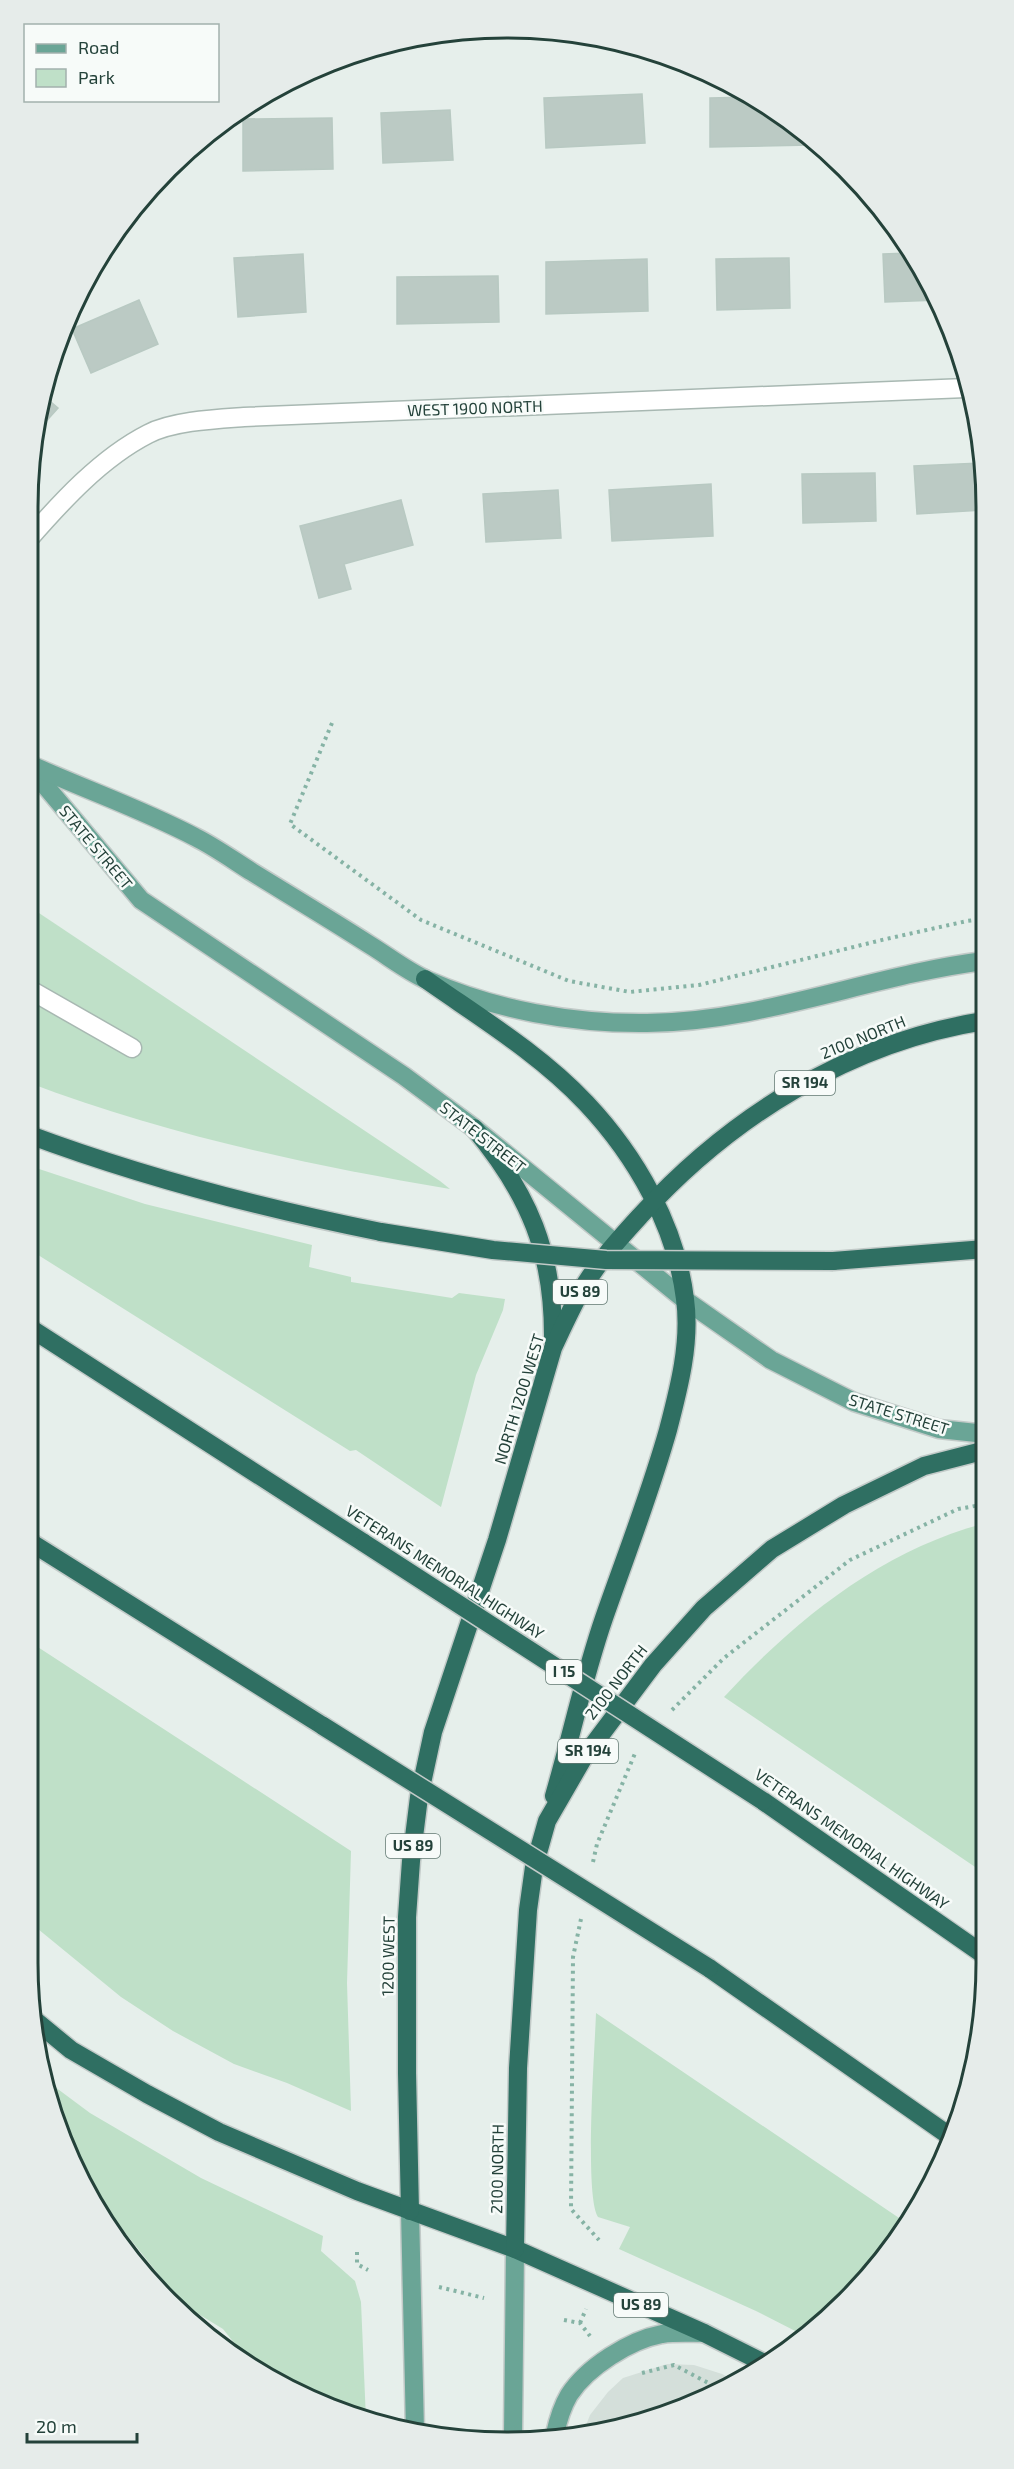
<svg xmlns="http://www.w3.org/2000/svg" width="1014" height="2469" font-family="'Exo 2',sans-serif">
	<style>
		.built { fill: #d4dfda }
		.green { fill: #bfe0c8 }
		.building { fill: #bbcac4; stroke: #b8c9c2; stroke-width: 1.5 }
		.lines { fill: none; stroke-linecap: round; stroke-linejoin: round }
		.minor-casing { stroke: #a8b8b2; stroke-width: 21 }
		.major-casing { stroke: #c2cac8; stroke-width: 21 }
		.highway-casing { stroke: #c2cac8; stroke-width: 21 }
		.path { stroke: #86b3a5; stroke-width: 4; stroke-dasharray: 3 4.5; stroke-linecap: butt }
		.minor { stroke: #fff; stroke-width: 18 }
		.major { stroke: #6aa596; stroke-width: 18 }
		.highway { stroke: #2f6f62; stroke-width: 18 }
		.highway-bridge-casing { stroke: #c2cac8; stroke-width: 21; stroke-linecap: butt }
		.highway-bridge { stroke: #2f6f62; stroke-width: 18 }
		.labels { text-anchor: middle; stroke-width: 5; stroke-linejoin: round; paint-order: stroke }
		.shield { fill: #f7fbf9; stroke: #637a73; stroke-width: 1.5 }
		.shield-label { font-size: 15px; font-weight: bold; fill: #24423a }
		.street-label { font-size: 16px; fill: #24423a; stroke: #f7fbf9 }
		.rim { fill: none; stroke: #24423a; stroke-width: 3 }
	</style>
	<rect width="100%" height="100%" fill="#e6efeb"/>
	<polygon class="built" points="667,2364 694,2365 722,2374 737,2382 601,2433 583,2433 590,2415 608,2392 623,2378"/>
	<g class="green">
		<path d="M 27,905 L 440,1181 L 450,1189 C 306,1165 164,1134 27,1082 Z"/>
		<polygon points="27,1165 145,1204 312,1245 309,1267 351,1277 351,1282 452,1298 459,1293 505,1299 503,1310 476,1375 441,1507 356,1450 350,1451 27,1248"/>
		<path d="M 986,1523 L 987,1875 L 724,1697 C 796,1619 882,1550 986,1523 Z"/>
		<polygon points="27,1640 351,1851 347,1983 351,2111 287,2083 234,2064 173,2031 121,1997 27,1920"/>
		<path d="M 596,2013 L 905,2222 L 888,2254 L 824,2323 L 805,2336 L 756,2311 L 619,2249 L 630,2227 L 598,2217 C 584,2195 595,2047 596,2013 Z"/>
		<polygon points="47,2081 90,2113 201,2178 323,2236 321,2251 355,2281 361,2302 366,2420 353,2417 267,2378 243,2358 243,2354 223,2329 182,2304 119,2225 87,2193 53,2117"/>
	</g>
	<g class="building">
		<polygon points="642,94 645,143 546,148 544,98"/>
		<polygon points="752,97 774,108 811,140 811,145 710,147 710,98"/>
		<polygon points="450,110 453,160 383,163 381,113"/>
		<polygon points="332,118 333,169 243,171 243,119"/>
		<polygon points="910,253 938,295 939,300 885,302 883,254"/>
		<polygon points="303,254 306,312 238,317 234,258"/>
		<polygon points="789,258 790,308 717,310 716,259"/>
		<polygon points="647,259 648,311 546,314 546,262"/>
		<polygon points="498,276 499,322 397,324 397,277"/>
		<polygon points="139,300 158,344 91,373 72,329"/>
		<polygon points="45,397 58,408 40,428"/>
		<polygon points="981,463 983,510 917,514 914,466"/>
		<polygon points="875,473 876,521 803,523 802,474"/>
		<polygon points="711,484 713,536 612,541 609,490"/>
		<polygon points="558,490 561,538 486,542 483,494"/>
		<polygon points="401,500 413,545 344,564 351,589 319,598 300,526"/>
	</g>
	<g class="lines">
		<defs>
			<g id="minor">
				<path d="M 27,541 C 61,502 101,458 148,434 C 173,421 216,419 244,417 L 966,388"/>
				<polyline points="27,988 132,1048"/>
			</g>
			<g id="major">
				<polyline points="27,764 141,900 404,1076 474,1128 685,1300 771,1360 854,1402 939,1429 986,1434"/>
				<path d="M 31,765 C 84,789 144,810 195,837 C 215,847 233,860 252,872 C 291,896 331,920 370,945 C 388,956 407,971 427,980 C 495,1010 573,1024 647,1023 C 763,1022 871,975 984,961"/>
				<polyline points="410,2211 415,2431"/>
				<path d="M 555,2434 C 558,2420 562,2407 569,2395 C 587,2367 630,2340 662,2334 C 676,2332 690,2333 704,2333"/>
				<polyline points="513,2436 515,2249"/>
			</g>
			<g id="highway">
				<path d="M 425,979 C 479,1017 540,1054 586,1103 C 636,1156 676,1226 685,1299 C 691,1342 679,1388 668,1430 C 650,1494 626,1555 604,1618 C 584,1676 571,1737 554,1796"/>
				<path d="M 474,1128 C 529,1194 554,1253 553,1340"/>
				<path d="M 27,1134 C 142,1177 261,1208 381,1232"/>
				<polyline points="833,1261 985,1249"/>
				<polyline points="27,1326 364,1543"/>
				<polyline points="27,1540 323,1726"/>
				<polyline points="763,1801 987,1957"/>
				<polyline points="709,1968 951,2137"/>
				<polyline points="37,2022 71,2050 147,2094 219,2132 357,2191 515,2249 704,2333 766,2364"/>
				<path d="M 410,2211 L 407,2073 L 407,1917 L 411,1861 L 419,1797 L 433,1732 L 497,1540 L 553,1348 C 562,1329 571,1309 581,1291 C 597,1263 619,1239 640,1216 C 731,1116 850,1042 984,1021"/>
				<polyline points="515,2249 518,2068 528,1910 534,1867 547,1821 584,1757 653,1665 704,1608 772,1549 844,1505 924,1466 986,1450"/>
			</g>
		</defs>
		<use href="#minor" class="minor-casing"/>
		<use href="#major" class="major-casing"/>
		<use href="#highway" class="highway-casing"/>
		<g class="path">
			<polyline points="332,723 290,824 421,920 569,981 630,992 699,985 886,939 967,921 984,919"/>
			<polyline points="672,1710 724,1658 850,1560 958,1509 986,1504"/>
			<polyline points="593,1862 597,1844 636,1751"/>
			<polyline points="581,1919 573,1957 571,2209 599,2240"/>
			<polyline points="357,2252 357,2264 368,2270"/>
			<polyline points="439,2287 484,2298"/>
			<polyline points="564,2320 580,2323 590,2336"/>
			<polyline points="580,2323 586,2309"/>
			<polyline points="642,2373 674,2365 718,2388"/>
		</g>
		<use href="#minor" class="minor"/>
		<use href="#major" class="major"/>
		<use href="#highway" class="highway"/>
		<defs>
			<g id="highway-bridge">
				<polyline points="381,1232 493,1250 606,1260 833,1261"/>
				<polyline points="364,1543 763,1801"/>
				<polyline points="323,1726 709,1968"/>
			</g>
		</defs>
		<use href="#highway-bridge" class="highway-bridge-casing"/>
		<use href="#highway-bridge" class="highway-bridge"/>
	</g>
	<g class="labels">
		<g class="shield">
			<rect x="775" y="1071" width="60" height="24" rx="4.5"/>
			<rect x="553" y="1280" width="54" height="24" rx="4.5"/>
			<rect x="546" y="1660" width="36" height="24" rx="4.5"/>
			<rect x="558" y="1739" width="60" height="24" rx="4.5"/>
			<rect x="386" y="1834" width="54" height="24" rx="4.5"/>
			<rect x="614" y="2293" width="54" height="24" rx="4.5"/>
		</g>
		<g class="shield-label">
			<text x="805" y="1088">SR 194</text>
			<text x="580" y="1297">US 89</text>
			<text x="564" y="1677">I 15</text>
			<text x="588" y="1756">SR 194</text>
			<text x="413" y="1851">US 89</text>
			<text x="641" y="2310">US 89</text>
		</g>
		<g class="street-label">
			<text transform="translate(475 408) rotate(-2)" y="6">WEST 1900 NORTH</text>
			<text transform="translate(96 847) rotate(50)" y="6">STATE STREET</text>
			<text transform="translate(863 1037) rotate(-22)" y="6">2100 NORTH</text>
			<text transform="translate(483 1137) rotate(38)" y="6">STATE STREET</text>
			<text transform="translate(519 1399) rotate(-73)" y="6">NORTH 1200 WEST</text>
			<text transform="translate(899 1414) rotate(17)" y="6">STATE STREET</text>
			<text transform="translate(445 1572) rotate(33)" y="6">VETERANS MEMORIAL HIGHWAY</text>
			<text transform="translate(616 1682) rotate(-52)" y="6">2100 NORTH</text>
			<text transform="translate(852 1839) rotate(35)" y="6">VETERANS MEMORIAL HIGHWAY</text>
			<text transform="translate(388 1956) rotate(-89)" y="6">1200 WEST</text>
			<text transform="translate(497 2169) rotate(-89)" y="6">2100 NORTH</text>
		</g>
	</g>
	<path d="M0 0H1014V2469H0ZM507 38H507A469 469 0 0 1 976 507V1963A469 469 0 0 1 507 2432H507A469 469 0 0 1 38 1963V507A469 469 0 0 1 507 38Z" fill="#e6ecea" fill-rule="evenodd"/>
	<path class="rim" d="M507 38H507A469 469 0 0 1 976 507V1963A469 469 0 0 1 507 2432H507A469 469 0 0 1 38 1963V507A469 469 0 0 1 507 38Z"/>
	<rect x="24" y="24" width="195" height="78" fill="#f7fbf9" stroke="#a3b1ad" stroke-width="1.5"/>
	<rect x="36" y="44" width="30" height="9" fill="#6aa596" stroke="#a3b1ad" stroke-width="1.5"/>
	<text x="78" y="54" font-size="18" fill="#24423a">Road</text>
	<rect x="36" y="69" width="30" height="18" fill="#bfe0c8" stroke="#a3b1ad" stroke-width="1.5"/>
	<text x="78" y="84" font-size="18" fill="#24423a">Park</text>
	<path d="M27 2433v9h110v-9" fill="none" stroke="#24423a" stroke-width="3"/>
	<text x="36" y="2433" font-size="18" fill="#24423a" stroke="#f7fbf9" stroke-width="4.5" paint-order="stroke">20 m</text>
</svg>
